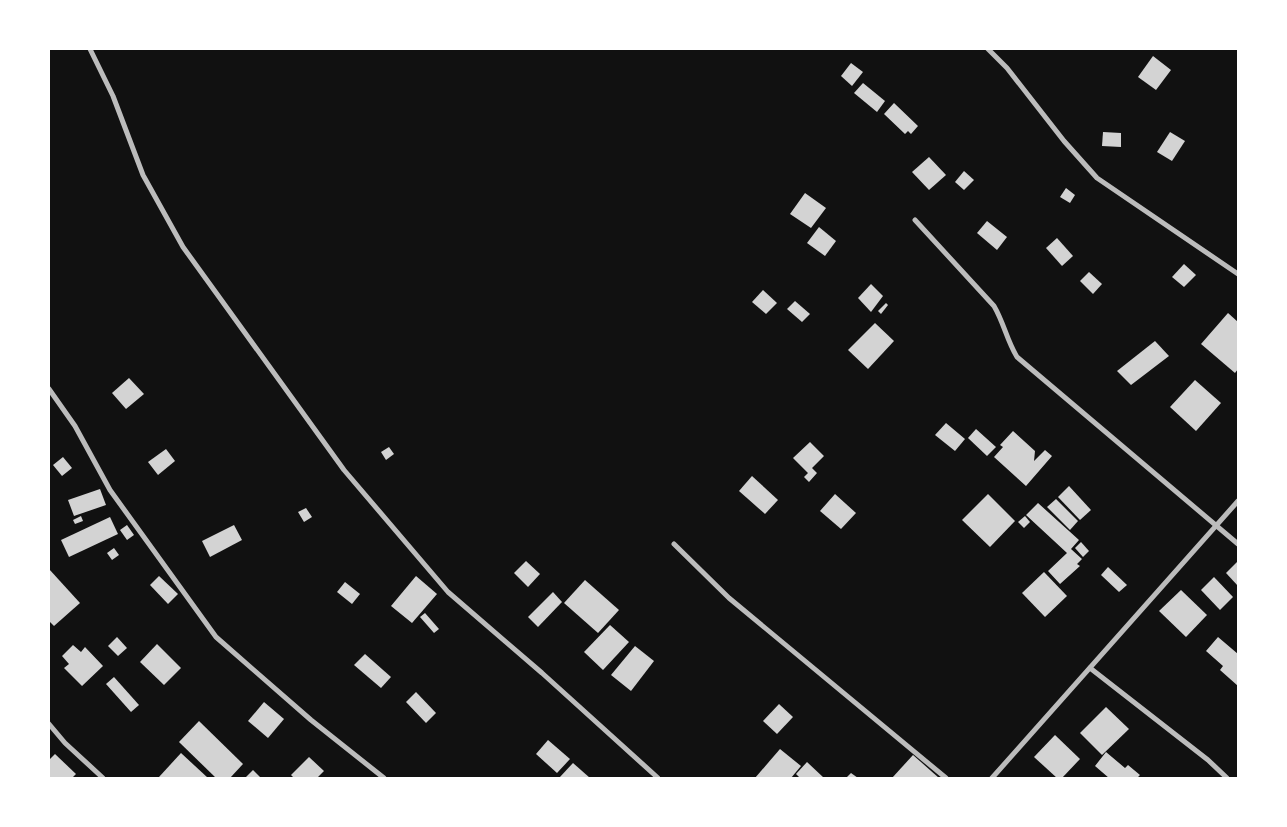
<svg xmlns="http://www.w3.org/2000/svg" width="1287" height="827" font-family="'Source Sans 3',sans-serif">
	<style>
		.building { fill: #d3d3d3 }
		.lines { fill: none; stroke-linecap: round; stroke-linejoin: round }
		.minor { stroke: #bcbcbc; stroke-width: 5 }
	</style>
	<rect width="100%" height="100%" fill="#111"/>
	<g class="building">
		<polygon points="1153,56 1171,70 1156,90 1138,77"/>
		<polygon points="851,63 863,72 852,86 841,76"/>
		<polygon points="863,83 885,101 877,112 854,93"/>
		<polygon points="894,103 918,126 911,134 908,131 905,134 884,114"/>
		<polygon points="1103,132 1121,133 1121,147 1102,146"/>
		<polygon points="1170,132 1185,141 1172,161 1157,152"/>
		<polygon points="929,157 946,175 929,190 912,172"/>
		<polygon points="964,171 974,180 964,190 955,182"/>
		<polygon points="1066,188 1075,195 1070,203 1060,197"/>
		<polygon points="805,193 826,208 811,228 790,214"/>
		<polygon points="987,221 1007,237 997,250 977,233"/>
		<polygon points="819,227 836,241 825,256 807,243"/>
		<polygon points="1057,238 1073,256 1062,266 1046,248"/>
		<polygon points="1184,264 1196,275 1184,287 1172,277"/>
		<polygon points="1089,272 1102,284 1093,294 1080,281"/>
		<polygon points="871,284 883,296 871,312 858,298"/>
		<polygon points="763,290 777,303 766,314 752,302"/>
		<polygon points="795,301 810,314 802,322 787,309"/>
		<polygon points="886,303 888,305 881,314 878,311"/>
		<polygon points="1228,313 1238,322 1238,369 1235,373 1201,344"/>
		<polygon points="875,323 894,341 868,369 848,350"/>
		<polygon points="1155,341 1169,356 1131,385 1117,371"/>
		<polygon points="129,378 144,394 126,409 112,393"/>
		<polygon points="1195,380 1221,403 1196,431 1170,407"/>
		<polygon points="946,423 965,439 955,451 935,435"/>
		<polygon points="976,429 996,447 987,456 968,438"/>
		<polygon points="1013,431 1035,451 1034,461 1045,450 1052,456 1026,486 994,457 1003,447 1000,445"/>
		<polygon points="810,442 824,456 812,468 817,473 809,482 804,477 808,473 793,458"/>
		<polygon points="389,447 394,454 386,460 381,452"/>
		<polygon points="166,449 175,461 158,475 148,462"/>
		<polygon points="63,457 72,468 62,476 53,465"/>
		<polygon points="752,476 778,500 765,514 739,491"/>
		<polygon points="1069,486 1091,510 1080,520 1058,497"/>
		<polygon points="100,489 106,505 74,516 68,500"/>
		<polygon points="835,494 856,513 841,529 820,511"/>
		<polygon points="988,494 1015,521 990,547 962,520"/>
		<polygon points="1056,499 1078,521 1070,530 1047,507"/>
		<polygon points="1038,503 1079,540 1071,549 1082,559 1077,564 1080,566 1060,584 1048,571 1067,553 1026,515"/>
		<polygon points="306,508 312,517 304,522 298,512"/>
		<polygon points="81,516 83,521 75,524 73,520"/>
		<polygon points="1025,516 1030,522 1024,528 1018,522"/>
		<polygon points="110,517 118,534 69,557 61,540"/>
		<polygon points="127,525 134,535 127,540 120,530"/>
		<polygon points="234,525 242,540 210,557 202,541"/>
		<polygon points="1081,542 1089,551 1083,557 1075,548"/>
		<polygon points="114,548 119,555 112,560 107,553"/>
		<polygon points="526,561 540,574 528,587 514,573"/>
		<polygon points="1238,561 1238,586 1226,573"/>
		<polygon points="1108,567 1127,585 1119,592 1101,575"/>
		<polygon points="49,569 80,603 54,626 49,621"/>
		<polygon points="1044,572 1067,596 1045,617 1022,593"/>
		<polygon points="159,576 178,594 168,604 150,585"/>
		<polygon points="416,576 437,594 412,623 391,606"/>
		<polygon points="1214,577 1233,597 1220,610 1201,590"/>
		<polygon points="585,580 619,610 598,633 564,603"/>
		<polygon points="345,582 360,594 352,604 337,592"/>
		<polygon points="1181,590 1207,615 1186,637 1159,611"/>
		<polygon points="553,592 562,602 538,627 528,617"/>
		<polygon points="425,613 439,629 434,633 420,617"/>
		<polygon points="610,625 629,642 603,670 584,652"/>
		<polygon points="117,637 127,648 118,656 108,646"/>
		<polygon points="1218,637 1238,654 1238,686 1220,670 1223,666 1206,651"/>
		<polygon points="157,644 181,668 164,685 140,662"/>
		<polygon points="73,645 81,652 85,647 103,666 82,686 64,668 69,664 62,656"/>
		<polygon points="635,646 654,661 631,691 611,675"/>
		<polygon points="365,654 391,677 381,688 354,665"/>
		<polygon points="114,677 139,705 131,712 106,684"/>
		<polygon points="416,692 436,713 426,723 406,702"/>
		<polygon points="264,702 284,719 268,738 248,721"/>
		<polygon points="779,704 793,717 777,734 763,721"/>
		<polygon points="1106,707 1129,729 1102,755 1080,733"/>
		<polygon points="199,721 243,764 230,778 216,778 179,742"/>
		<polygon points="1055,735 1080,759 1062,778 1057,778 1034,757"/>
		<polygon points="548,740 570,759 557,773 536,754"/>
		<polygon points="780,749 801,766 791,778 755,778"/>
		<polygon points="1106,752 1125,768 1128,765 1140,775 1137,778 1109,778 1095,766"/>
		<polygon points="181,753 208,778 159,777"/>
		<polygon points="55,754 76,774 72,778 49,778 49,760"/>
		<polygon points="913,755 939,778 892,778"/>
		<polygon points="309,757 324,771 317,778 294,778 291,775"/>
		<polygon points="807,762 824,778 800,778 796,774"/>
		<polygon points="573,763 590,778 559,778"/>
		<polygon points="253,770 261,778 245,778"/>
		<polygon points="851,773 858,778 846,778"/>
	</g>
	<g class="lines">
		<g class="minor">
			<polyline points="90,49 113,96 143,175 183,247 344,470 448,592 542,673 658,778"/>
			<polyline points="988,49 1007,68 1064,141 1097,178 1238,274"/>
			<path d="M 915,220 L 994,306 C 1004,323 1007,341 1017,357 L 1238,544"/>
			<polyline points="49,389 75,426 110,490 216,637 311,720 384,778"/>
			<polyline points="674,544 729,598 946,778"/>
			<polyline points="1090,668 1208,760 1227,778"/>
			<polyline points="49,724 65,743 103,778"/>
			<polyline points="992,778 1238,501"/>
		</g>
	</g>
	<rect width="1287" height="827" fill="none" stroke="#ffffff" stroke-width="100"/>
</svg>
